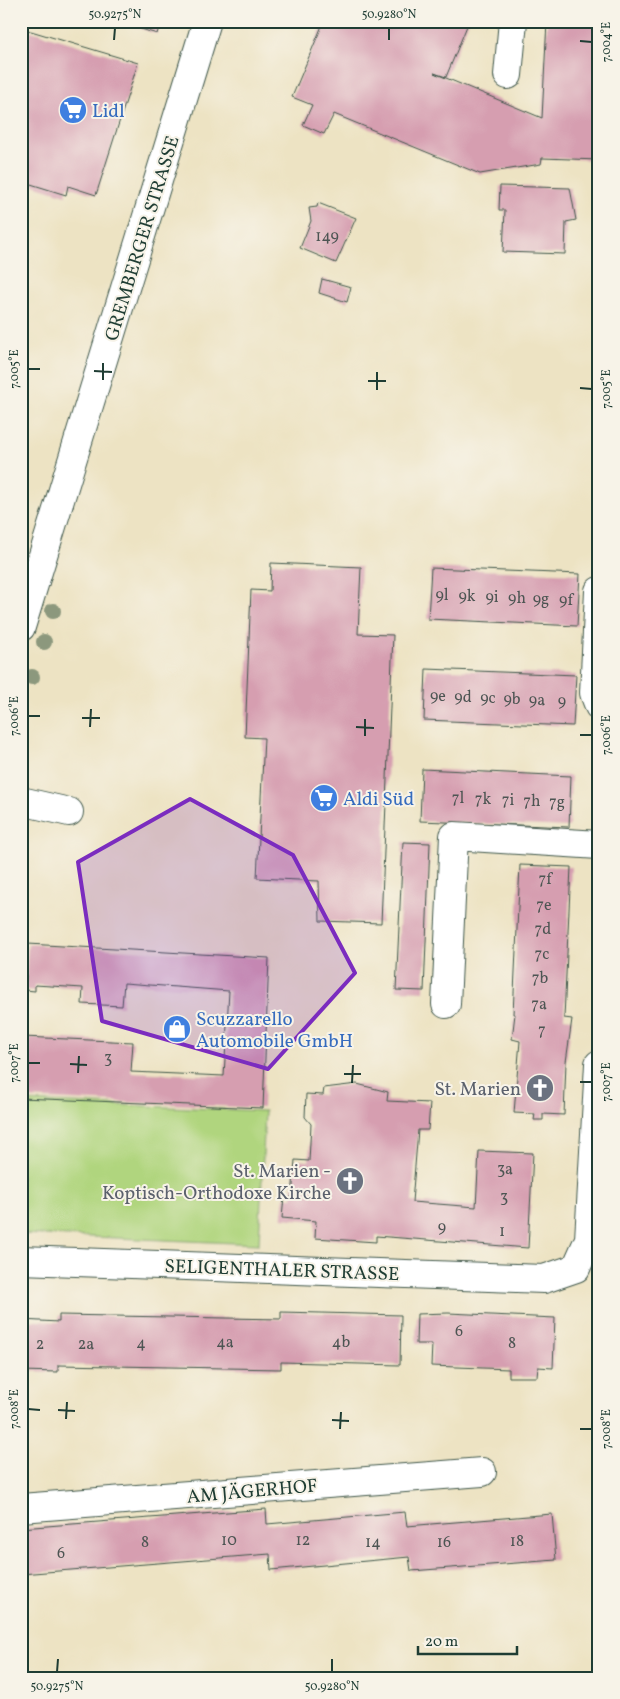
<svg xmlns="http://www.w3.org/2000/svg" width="620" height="1699" font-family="Vollkorn,serif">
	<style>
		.green { fill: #b0d57e; stroke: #688959 }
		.building { fill: #d69eb0 }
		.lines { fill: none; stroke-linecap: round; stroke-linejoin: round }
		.minor-casing { stroke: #3e5649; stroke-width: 30 }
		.minor { stroke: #fff; stroke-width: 28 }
		.tree { fill: #8c987d }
		.marked { fill: #7b2cbf; fill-opacity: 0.2; stroke: #7b2cbf; stroke-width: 4; stroke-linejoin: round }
		.ticks { fill: none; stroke: #1f3d34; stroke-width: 2 }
		.labels { text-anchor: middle; stroke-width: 4; stroke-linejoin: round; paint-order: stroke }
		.number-label { font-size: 16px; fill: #4d5553 }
		.shop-label { font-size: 19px; fill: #366cbe; stroke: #f7f3e8; text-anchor: start }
		.street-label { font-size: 19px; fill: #1f3d34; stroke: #f7f3e8 }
		.worship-label { font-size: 19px; fill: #5b616d; stroke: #f7f3e8; text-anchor: end }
		.neatline { fill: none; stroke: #1f3d34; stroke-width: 2 }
		.ticks-label { font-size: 12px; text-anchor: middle; fill: #1f3d34 }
	</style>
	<rect width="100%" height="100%" fill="#f7f3e8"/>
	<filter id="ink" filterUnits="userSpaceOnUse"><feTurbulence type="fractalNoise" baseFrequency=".02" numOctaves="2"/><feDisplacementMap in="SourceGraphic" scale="10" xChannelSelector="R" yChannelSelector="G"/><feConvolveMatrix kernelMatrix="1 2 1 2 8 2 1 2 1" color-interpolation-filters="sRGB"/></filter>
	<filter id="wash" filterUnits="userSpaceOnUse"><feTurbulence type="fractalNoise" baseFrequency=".0096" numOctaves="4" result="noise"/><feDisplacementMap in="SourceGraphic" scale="20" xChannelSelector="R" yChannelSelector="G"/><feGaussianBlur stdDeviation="1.12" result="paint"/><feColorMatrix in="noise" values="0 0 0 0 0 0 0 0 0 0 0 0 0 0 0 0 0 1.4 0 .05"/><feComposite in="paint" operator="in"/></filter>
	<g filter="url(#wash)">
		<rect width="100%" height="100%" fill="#ede3c3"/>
		<polygon class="green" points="21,1101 265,1111 259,1244 21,1234"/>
		<g id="blocks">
			<g class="building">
				<polygon points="116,21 161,21 157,34"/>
				<polygon points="324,21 469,21 446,77 434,73 542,118 547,21 599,21 599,160 542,158 541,164 480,174 334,114 324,134 303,125 312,105 292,97"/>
				<polygon points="21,28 138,63 96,195 68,186 66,195 21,181 21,169 25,157 21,156"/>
				<polygon points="500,186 570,188 576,220 566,222 565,254 503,252 505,210 499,210"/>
				<polygon points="318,203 356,218 336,263 300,248 311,221 309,208 317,207"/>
				<polygon points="322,279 351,287 347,302 319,293"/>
				<polygon points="271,563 361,567 358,634 393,635 381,923 320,921 319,881 257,878 264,738 245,737 251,590 270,591"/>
				<polygon points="431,568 580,574 577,626 428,619"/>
				<polygon points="426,669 576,675 573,726 424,720"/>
				<polygon points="422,769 571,776 569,827 420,821"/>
				<polygon points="403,842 430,843 424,991 396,990"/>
				<polygon points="520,865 571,867 564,1018 572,1019 566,1062 564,1115 543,1114 543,1120 534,1120 535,1114 514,1113 520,1041 512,1039 515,1014 513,1014"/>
				<polygon points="28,944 269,958 263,1108 21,1098 23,1037 133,1042 131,1072 224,1076 229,991 124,983 122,1006 82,1004 83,988 35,985 35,991 25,990"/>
				<polygon points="357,1084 388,1092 387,1101 430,1103 428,1130 418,1130 412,1202 476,1207 479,1151 533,1153 528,1248 376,1236 376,1242 315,1238 316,1221 282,1218 284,1197 292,1198 295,1160 309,1161 311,1124 305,1117 306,1094 323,1095 324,1088"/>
				<polygon points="281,1312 401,1315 400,1365 281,1362 281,1369 58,1365 58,1372 21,1371 21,1320 59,1322 59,1315 281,1319"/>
				<polygon points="448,1313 555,1318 553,1368 538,1367 537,1377 509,1377 509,1369 431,1366 432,1344 416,1344 417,1314"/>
				<polygon points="266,1509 267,1524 405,1512 407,1526 552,1514 556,1560 411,1571 409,1557 271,1570 270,1554 21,1574 21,1528"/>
			</g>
		</g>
	</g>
	<g filter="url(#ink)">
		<use href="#blocks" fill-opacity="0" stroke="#3e5649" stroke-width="1"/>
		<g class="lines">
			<defs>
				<g id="minor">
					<polyline points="508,75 513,21"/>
					<polyline points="599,591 594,693 599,706"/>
					<polyline points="21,627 207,21"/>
					<polyline points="21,801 69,812"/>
					<polyline points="446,1004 454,836 599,845"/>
					<polyline points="21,1260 544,1279 576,1268 589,1239 599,1064"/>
					<polyline points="21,1508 482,1472"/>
				</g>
			</defs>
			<use href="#minor" class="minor-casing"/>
			<use href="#minor" class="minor"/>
		</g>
		<g class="tree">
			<circle cx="53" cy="611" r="8"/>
			<circle cx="44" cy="642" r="8"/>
			<circle cx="32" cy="677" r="8"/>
		</g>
	</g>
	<path class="marked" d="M 190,799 L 293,855 L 355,973 L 268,1069 L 102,1021 L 78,862 Z"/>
	<path class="ticks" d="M 114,40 L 115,28M 389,40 L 389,28M 580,41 L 592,42M 28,369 L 40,369M 94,371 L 112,372M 103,380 L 103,363M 368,381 L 386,381M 580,388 L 592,389M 377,390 L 377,372M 28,716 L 40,716M 82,718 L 100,718M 90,727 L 91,709M 356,727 L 374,728M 580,735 L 592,735M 365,736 L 365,719M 28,1063 L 40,1063M 70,1064 L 87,1065M 78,1073 L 79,1056M 344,1074 L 361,1074M 580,1082 L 592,1082M 352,1083 L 353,1065M 28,1409 L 40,1410M 58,1410 L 75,1411M 66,1419 L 67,1402M 332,1420 L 349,1421M 340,1429 L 341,1412M 580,1429 L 592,1429M 57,1672 L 58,1659M 332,1672 L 332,1659"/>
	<defs>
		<symbol id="supermarket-disc" viewBox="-11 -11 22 22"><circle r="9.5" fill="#3f7fe0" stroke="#f7f3e8"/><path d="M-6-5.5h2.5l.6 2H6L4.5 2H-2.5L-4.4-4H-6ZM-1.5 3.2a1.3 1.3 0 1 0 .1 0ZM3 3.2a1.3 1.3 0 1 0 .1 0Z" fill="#fff"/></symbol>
		<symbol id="shop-disc" viewBox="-11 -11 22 22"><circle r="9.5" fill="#3f7fe0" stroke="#f7f3e8"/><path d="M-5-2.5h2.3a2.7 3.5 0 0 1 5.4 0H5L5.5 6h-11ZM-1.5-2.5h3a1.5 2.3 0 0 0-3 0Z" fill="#fff"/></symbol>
		<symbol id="church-disc" viewBox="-11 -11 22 22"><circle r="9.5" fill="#6b7280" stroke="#f7f3e8"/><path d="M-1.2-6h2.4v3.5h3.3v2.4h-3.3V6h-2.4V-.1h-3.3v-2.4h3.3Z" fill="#fff"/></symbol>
	</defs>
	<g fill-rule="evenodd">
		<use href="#supermarket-disc" x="57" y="94" width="32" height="32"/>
		<use href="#supermarket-disc" x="308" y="782" width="32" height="32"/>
		<use href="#shop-disc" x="161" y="1013" width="32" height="32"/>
		<use href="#church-disc" x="524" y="1072" width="32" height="32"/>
		<use href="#church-disc" x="334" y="1165" width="32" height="32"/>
	</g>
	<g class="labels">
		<g class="number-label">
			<text x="327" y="241">149</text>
			<text x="442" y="600">9l</text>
			<text x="467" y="601">9k</text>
			<text x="492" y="602">9i</text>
			<text x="517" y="603">9h</text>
			<text x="541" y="604">9g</text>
			<text x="566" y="605">9f</text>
			<text x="438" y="701">9e</text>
			<text x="463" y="702">9d</text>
			<text x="488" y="703">9c</text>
			<text x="512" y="704">9b</text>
			<text x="537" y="705">9a</text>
			<text x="562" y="706">9</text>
			<text x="458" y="803">7l</text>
			<text x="483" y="804">7k</text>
			<text x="508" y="805">7i</text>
			<text x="532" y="806">7h</text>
			<text x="557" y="807">7g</text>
			<text x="545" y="884">7f</text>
			<text x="544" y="910">7e</text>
			<text x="543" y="934">7d</text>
			<text x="542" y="959">7c</text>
			<text x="540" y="983">7b</text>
			<text x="539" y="1009">7a</text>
			<text x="542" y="1035">7</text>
			<text x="108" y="1063">3</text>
			<text x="505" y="1174">3a</text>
			<text x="504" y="1202">3</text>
			<text x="442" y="1232">9</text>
			<text x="502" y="1236">1</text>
			<text x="459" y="1336">6</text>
			<text x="225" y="1347">4a</text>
			<text x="341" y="1347">4b</text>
			<text x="141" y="1348">4</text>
			<text x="512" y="1348">8</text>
			<text x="40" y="1349">2</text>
			<text x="86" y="1349">2a</text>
			<text x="229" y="1545">10</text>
			<text x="303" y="1545">12</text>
			<text x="517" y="1546">18</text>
			<text x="145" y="1547">8</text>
			<text x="373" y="1547">14</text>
			<text x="444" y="1547">16</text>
			<text x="61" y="1558">6</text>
		</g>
		<g class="shop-label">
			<text x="92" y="117">Lidl</text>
			<text x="343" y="805">Aldi Süd</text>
			<text x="196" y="1025">Scuzzarello<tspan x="196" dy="22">Automobile GmbH</tspan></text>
		</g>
		<g class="street-label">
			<text transform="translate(141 238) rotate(-73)" y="7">GREMBERGER STRASSE</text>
			<text transform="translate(282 1269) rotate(2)" y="7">SELIGENTHALER STRASSE</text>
			<text transform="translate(252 1490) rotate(-5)" y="7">AM JÄGERHOF</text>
		</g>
		<g class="worship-label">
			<text x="521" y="1095">St. Marien</text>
			<text x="331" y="1177">St. Marien -<tspan x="331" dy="22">Koptisch-Orthodoxe Kirche</tspan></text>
		</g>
	</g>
	<rect width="620" height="1699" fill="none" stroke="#f7f3e8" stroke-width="55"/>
	<path d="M418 1646v8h99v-8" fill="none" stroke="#1f3d34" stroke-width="2.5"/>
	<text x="425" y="1646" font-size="15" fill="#1f3d34" stroke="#f7f3e8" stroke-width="4" paint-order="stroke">20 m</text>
	<rect x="28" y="28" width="564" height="1644" class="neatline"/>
	<g class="ticks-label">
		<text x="115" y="18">50.9275°N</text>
		<text x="389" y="18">50.9280°N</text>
		<text transform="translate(606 42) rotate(-90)" y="4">7.004°E</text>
		<text transform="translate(14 369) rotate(-90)" y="4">7.005°E</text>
		<text transform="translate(606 389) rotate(-90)" y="4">7.005°E</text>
		<text transform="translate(14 716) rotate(-90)" y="4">7.006°E</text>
		<text transform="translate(606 735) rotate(-90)" y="4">7.006°E</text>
		<text transform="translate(14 1063) rotate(-90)" y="4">7.007°E</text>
		<text transform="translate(606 1082) rotate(-90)" y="4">7.007°E</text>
		<text transform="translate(14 1409) rotate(-90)" y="4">7.008°E</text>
		<text transform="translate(606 1429) rotate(-90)" y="4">7.008°E</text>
		<text x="57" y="1690">50.9275°N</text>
		<text x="332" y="1690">50.9280°N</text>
	</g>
</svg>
